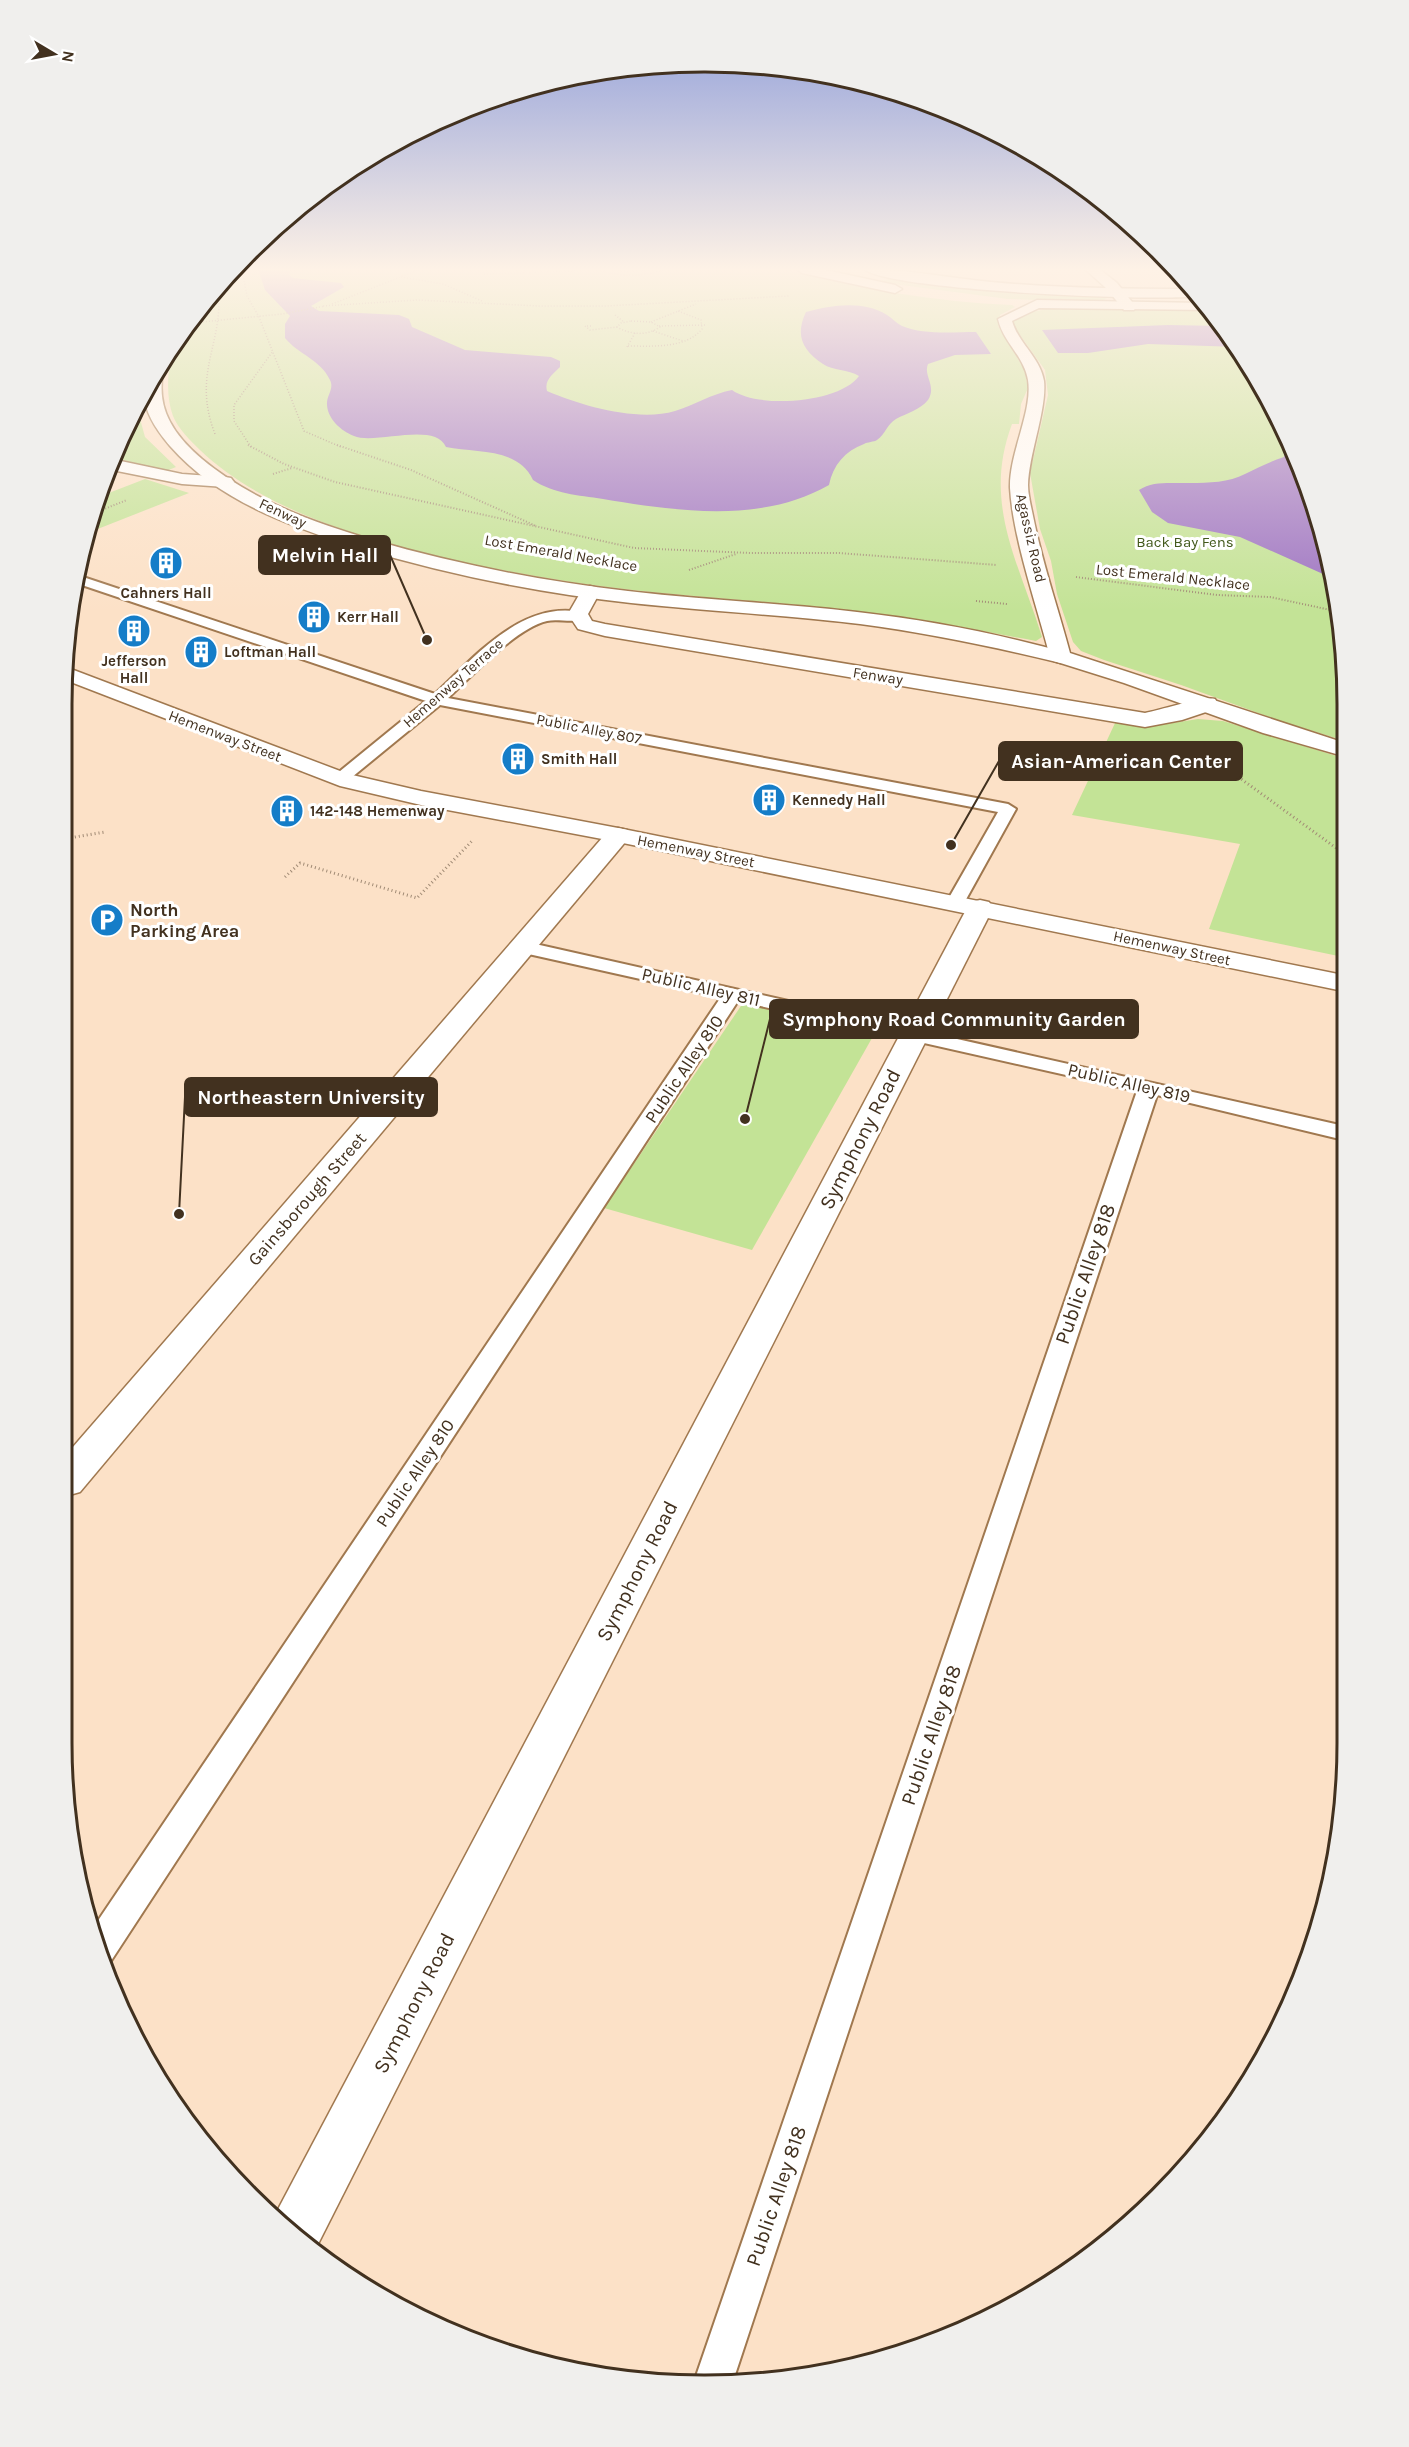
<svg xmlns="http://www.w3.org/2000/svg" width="1409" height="2447" font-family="Karla,sans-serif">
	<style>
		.green { fill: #c3e396 }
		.water { fill: #9d74c3 }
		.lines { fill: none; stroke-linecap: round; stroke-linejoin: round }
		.service-casing { stroke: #a0784f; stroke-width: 4 }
		.minor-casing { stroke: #a0784f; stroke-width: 3 }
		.secondary-casing { stroke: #a0784f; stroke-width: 3 }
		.primary-casing { stroke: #a0784f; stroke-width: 3 }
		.trunk-casing { stroke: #a0784f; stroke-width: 3 }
		.path-far2 { stroke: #a18b75; stroke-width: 1.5; stroke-dasharray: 1 2; stroke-linecap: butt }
		.path-far1 { stroke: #a18b75; stroke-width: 2; stroke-dasharray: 1 2; stroke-linecap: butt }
		.path { stroke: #a18b75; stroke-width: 3; stroke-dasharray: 1 3; stroke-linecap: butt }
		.service { fill: #fff; fill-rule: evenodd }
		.minor { fill: #fff; fill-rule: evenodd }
		.secondary { fill: #fff; fill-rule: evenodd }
		.primary { fill: #fff; fill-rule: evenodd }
		.trunk { fill: #fff; fill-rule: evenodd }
		.labels { text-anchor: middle; stroke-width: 6; stroke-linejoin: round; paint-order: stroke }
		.far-street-label { font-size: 15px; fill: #42311f; stroke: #fff }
		.far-park-label { font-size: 15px; fill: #42591b; stroke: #fff }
		.far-poi-label { font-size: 15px; font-weight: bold; fill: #42311f; stroke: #fff; text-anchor: start }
		.poi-label { font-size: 18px; font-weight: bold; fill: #42311f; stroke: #fff; text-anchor: start }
		.street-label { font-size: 18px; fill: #42311f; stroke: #fff }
		.near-street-label { font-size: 21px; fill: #42311f; stroke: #fff }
		.rim { fill: none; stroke: #42311f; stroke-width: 3 }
		.leader { fill: none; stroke: #42311f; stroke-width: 2 }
		.callout-dot { fill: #42311f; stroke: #fff; stroke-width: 2 }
		.callout { fill: #42311f; stroke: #42311f; stroke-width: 2 }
		.callout-label { font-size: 20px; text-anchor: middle; font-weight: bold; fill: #fff }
	</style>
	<rect width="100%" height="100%" fill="#fce1c7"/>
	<g class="green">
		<path d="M 233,269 L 786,269 C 860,289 936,302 1012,305 L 1015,307 L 1000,315 L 998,326 L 1024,369 L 1028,388 L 1021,404 L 1019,424 L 1012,424 C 982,504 1019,562 1042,637 L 1036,641 C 981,631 926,619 871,613 C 763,599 654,597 547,578 C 439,560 281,528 200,450 C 191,441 178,429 173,416 C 165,395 167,363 177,342 C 181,333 190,324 196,316 C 208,299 218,283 233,269 Z"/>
		<path d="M 896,277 C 914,284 933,284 951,287 C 1003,294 1054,296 1106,296 L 1107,298 L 1101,302 L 1008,299 L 878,282 Z"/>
		<polygon points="1047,309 1209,311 1239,348 1313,498 1342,621 1342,740 1280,721 1181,685 1104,660 1081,651 1073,642 1057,594 1051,561 1040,529 1030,473 1048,395 1045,370 1012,324 1012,320 1027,313"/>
		<polygon points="137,408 145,437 176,467 166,471 116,458"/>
		<polygon points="145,479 189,493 85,534 101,496"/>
		<polygon points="1198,719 1223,721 1343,758 1343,957 1209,929 1240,844 1072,815 1116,721 1154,726"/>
		<polygon points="745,1000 876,1031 752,1250 604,1208"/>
	</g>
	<g class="water">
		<path d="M 258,269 L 291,269 L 289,275 L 293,278 L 341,283 L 344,287 L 311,306 L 319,311 L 399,315 L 409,319 L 412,327 L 465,350 L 551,357 L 560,361 L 560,367 C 553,374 544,380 547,391 C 582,406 638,422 675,411 C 695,405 711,394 732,390 C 758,409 840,403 859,376 C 848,369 833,371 823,364 C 802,350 795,335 806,312 C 831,305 864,300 887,315 C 892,318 896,323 902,326 C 923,335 953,332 976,332 L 991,354 L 955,355 L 928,364 C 923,376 937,386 928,400 C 920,410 907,413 896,419 C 887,424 885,435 877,440 C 874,442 867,442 864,444 C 845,451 833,465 829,485 C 761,524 676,511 603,499 C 578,495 554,494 533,480 C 518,447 474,453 446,447 C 435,421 375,445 354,436 C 341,431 326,418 327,402 C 328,394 334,388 330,380 C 320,359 299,355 285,338 L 285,324 L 290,316 L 265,290 Z"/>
		<polygon points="1168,325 1222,326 1239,347 1148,344 1088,353 1058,353 1042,330"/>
		<path d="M 1287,444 L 1312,495 L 1332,578 L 1240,537 L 1168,523 L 1152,512 L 1139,490 C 1151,482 1165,483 1180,483 C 1200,483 1226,484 1245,474 C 1258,468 1269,462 1284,457 Z"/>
	</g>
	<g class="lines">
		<defs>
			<g id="service">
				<path d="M 77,575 L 435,694 C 475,657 523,598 585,613 L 587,616 C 578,625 559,618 547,621 C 516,628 472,676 448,698 L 1008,804 L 1016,809 L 964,903 L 961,907 L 949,907 L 946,903 L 998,812 L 440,705 L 346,782 L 334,782 L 332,779 L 334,776 L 426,701 L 76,583 Z"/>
				<polygon points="522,941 1344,1126 1344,1140 1157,1095 732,2384 694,2382 1137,1091 738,1001 109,1964 103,1966 91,1931 721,997 515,951 513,947 515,943"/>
			</g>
			<g id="minor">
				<polygon points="1085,269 1099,269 1117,283 1136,307 1134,310 1124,310 1107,289"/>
				<polygon points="116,460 182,474 225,477 231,478 234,482 231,486 225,487 182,484 112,470"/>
				<path d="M 590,586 L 597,588 L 600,592 L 588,614 L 592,621 L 605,624 L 1145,713 C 1162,710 1202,696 1215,699 L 1218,704 L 1215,709 L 1182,720 L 1145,727 L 605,636 L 578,629 L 568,614 L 583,588 Z"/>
				<polygon points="618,828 627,830 630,835 627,840 80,1492 66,1496 66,1455 609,830"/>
				<polygon points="980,900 989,902 993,908 315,2250 274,2217 275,2215 967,908 971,902"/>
			</g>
			<polygon id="secondary" points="63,666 348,774 421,791 618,828 1343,975 1343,991 618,842 421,805 340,786 63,679"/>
			<g id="primary">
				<polygon points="796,269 821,269 895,285 902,289 895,293 802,273"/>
				<path d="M 864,269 C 906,269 948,278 991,282 C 1057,288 1124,289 1191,289 L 1197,296 C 1156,302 886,290 864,269 Z"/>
				<path d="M 158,369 L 163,373 C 156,410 175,436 202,459 C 251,500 312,522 373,540 C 456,564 541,581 628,591 C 704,600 781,603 857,612 C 929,620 999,634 1068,653 L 1072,657 L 1068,661 L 1061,663 C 995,647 928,633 860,624 C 784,615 708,611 631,603 C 538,593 446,574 356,547 C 289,526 217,500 170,446 C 158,432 142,410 145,391 C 146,383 153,376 158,369 Z"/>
			</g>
			<path id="trunk" d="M 1037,300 L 1203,303 L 1209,310 L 1039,308 L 1012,321 C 1018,343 1040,357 1044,381 C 1047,409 1029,453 1028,485 C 1028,495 1031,506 1033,516 C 1042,562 1058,608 1070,653 L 1342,742 L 1343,756 L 1263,733 L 1124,683 L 1054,661 L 1050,657 C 1037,606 1013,539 1010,488 C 1009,453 1033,411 1028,380 C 1024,356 1003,342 998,319 Z"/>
		</defs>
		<use href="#service" class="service-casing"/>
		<use href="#minor" class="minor-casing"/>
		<use href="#secondary" class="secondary-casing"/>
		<use href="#primary" class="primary-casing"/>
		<use href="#trunk" class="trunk-casing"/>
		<g class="path-far2">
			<polyline points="242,269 247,296 259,317 304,431 341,447"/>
			<polyline points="483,269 483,274 576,271 576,269"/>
			<path d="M 594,269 C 618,277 643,277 667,269"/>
			<polyline points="609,269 628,272 653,269"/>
			<polyline points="401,277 443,284 482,301"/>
			<polyline points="332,304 421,269"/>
			<polyline points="323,306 417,300 539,306 606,306 789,296"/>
			<polyline points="615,315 624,322"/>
			<path d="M 631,321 L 651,322 L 660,327 C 647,336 631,335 617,327 L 621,323 Z"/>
			<polyline points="651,322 696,304"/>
			<polyline points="191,323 282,314 325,306"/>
			<polyline points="591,326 585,326 590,330 617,327"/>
			<polyline points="659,326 707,325"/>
			<polyline points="653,331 683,341"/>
			<path d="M 628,346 C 651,346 686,349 702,329 L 701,320 L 678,311"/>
			<polyline points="627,347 635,333"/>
			<path d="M 215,434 C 191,372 225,343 218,286"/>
			<polyline points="251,447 234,421 234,405 273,351"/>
		</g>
		<g class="path-far1">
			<polyline points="248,445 284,464 335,482 634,548 750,553 839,553 997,565"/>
			<polyline points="337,445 411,470 536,526"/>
			<polyline points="273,474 292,468"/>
			<polyline points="94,513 127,500"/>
			<polyline points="689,570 736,554"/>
			<polyline points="1076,577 1217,595 1270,597 1340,612"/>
			<polyline points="976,601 1007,604"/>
		</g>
		<g class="path">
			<polyline points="1193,744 1343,853"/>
			<polyline points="63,839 105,832"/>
			<polyline points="285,877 300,863 417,898 472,841"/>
		</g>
		<use href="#service" class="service"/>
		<use href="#minor" class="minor"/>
		<use href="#secondary" class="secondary"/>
		<use href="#primary" class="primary"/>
		<use href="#trunk" class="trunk"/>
	</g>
	<linearGradient id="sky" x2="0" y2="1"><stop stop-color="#8a9ad9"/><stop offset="0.44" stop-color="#fef2e6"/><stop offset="1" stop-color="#fef2e6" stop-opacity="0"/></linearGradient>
	<rect width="1409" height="612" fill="url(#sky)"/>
	<defs>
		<symbol id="building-disc" viewBox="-11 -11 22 22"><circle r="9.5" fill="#157dc8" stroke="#fff"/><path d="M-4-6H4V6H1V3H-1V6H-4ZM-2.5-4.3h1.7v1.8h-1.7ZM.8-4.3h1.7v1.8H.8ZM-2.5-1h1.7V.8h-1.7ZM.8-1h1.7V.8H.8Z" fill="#fff"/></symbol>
		<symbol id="parking-disc" viewBox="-11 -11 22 22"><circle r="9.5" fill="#157dc8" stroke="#fff"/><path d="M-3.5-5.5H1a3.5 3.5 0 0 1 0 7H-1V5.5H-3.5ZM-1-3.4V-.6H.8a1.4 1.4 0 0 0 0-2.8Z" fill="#fff"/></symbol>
	</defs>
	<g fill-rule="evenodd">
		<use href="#building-disc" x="147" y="544" width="38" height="38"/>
		<use href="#building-disc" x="295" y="598" width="38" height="38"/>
		<use href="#building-disc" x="115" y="612" width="38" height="38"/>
		<use href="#building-disc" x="182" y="633" width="38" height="38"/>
		<use href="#building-disc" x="499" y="740" width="38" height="38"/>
		<use href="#building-disc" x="750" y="781" width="38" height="38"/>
		<use href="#building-disc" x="268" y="792" width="38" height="38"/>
		<use href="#parking-disc" x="88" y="901" width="38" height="38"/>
	</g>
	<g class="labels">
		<g class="far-street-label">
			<text transform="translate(283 513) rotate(25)" y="5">Fenway</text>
			<text transform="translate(1031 538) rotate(77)" y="5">Agassiz Road</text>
			<text transform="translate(561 553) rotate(10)" y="5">Lost Emerald Necklace</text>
			<text transform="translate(1173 577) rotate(6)" y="5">Lost Emerald Necklace</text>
			<text transform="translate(878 676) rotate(9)" y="5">Fenway</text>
			<text transform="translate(453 683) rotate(-41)" y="5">Hemenway Terrace</text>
			<text transform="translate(589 729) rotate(11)" y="5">Public Alley 807</text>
			<text transform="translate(225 736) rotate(21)" y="5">Hemenway Street</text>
			<text transform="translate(696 851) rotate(11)" y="5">Hemenway Street</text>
			<text transform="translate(1172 948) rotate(12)" y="5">Hemenway Street</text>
		</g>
		<g class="far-park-label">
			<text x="1185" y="547">Back Bay Fens</text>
		</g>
		<g class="far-poi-label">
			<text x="166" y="598" text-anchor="middle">Cahners Hall</text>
			<text x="337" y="622">Kerr Hall</text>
			<text x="224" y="657">Loftman Hall</text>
			<text x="134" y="666" text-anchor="middle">Jefferson<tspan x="134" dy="17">Hall</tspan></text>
			<text x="541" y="764">Smith Hall</text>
			<text x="792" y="805">Kennedy Hall</text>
			<text x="310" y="816">142-148 Hemenway</text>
		</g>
		<g class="poi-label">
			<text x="130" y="916">North<tspan x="130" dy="21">Parking Area</tspan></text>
		</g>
		<g class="street-label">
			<text transform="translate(701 987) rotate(13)" y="6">Public Alley 811</text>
			<text transform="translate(684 1069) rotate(-56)" y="6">Public Alley 810</text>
			<text transform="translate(1129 1083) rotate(13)" y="6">Public Alley 819</text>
			<text transform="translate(307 1199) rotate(-49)" y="6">Gainsborough Street</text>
			<text transform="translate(415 1473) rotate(-56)" y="6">Public Alley 810</text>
		</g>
		<g class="near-street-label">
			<text transform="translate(860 1139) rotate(-63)" y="7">Symphony Road</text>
			<text transform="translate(1085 1274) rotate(-71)" y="7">Public Alley 818</text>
			<text transform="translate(637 1571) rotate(-63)" y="7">Symphony Road</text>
			<text transform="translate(931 1735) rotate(-71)" y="7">Public Alley 818</text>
			<text transform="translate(414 2003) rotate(-63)" y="7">Symphony Road</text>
			<text transform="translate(776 2196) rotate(-71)" y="7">Public Alley 818</text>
		</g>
	</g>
	<path d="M0 0H1409V2447H0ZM704 72H705A632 632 0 0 1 1337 704V1743A632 632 0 0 1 705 2375H704A632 632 0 0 1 72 1743V704A632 632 0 0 1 704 72Z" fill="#f0efed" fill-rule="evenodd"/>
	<path class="rim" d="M704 72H705A632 632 0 0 1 1337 704V1743A632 632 0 0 1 705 2375H704A632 632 0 0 1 72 1743V704A632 632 0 0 1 704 72Z"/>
	<path class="leader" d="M427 640L390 555M951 845L999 761M745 1119L770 1019M179 1214L185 1097"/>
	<g class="callout-dot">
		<circle cx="427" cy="640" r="6"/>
		<circle cx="951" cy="845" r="6"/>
		<circle cx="745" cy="1119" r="6"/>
		<circle cx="179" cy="1214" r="6"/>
	</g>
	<g class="callout">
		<rect x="259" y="536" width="131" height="38" rx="6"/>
		<rect x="999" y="742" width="243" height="38" rx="6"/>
		<rect x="770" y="1000" width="368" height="38" rx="6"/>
		<rect x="185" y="1078" width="252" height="38" rx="6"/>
	</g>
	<g class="callout-label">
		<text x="325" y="562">Melvin Hall</text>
		<text x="1121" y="768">Asian-American Center</text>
		<text x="954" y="1026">Symphony Road Community Garden</text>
		<text x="311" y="1104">Northeastern University</text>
	</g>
	<g transform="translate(54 54) rotate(100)" stroke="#ffffff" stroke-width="4.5" paint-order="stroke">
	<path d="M0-4.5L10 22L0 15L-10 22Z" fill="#42311f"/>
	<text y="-9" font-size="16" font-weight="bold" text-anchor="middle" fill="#42311f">N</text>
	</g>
</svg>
